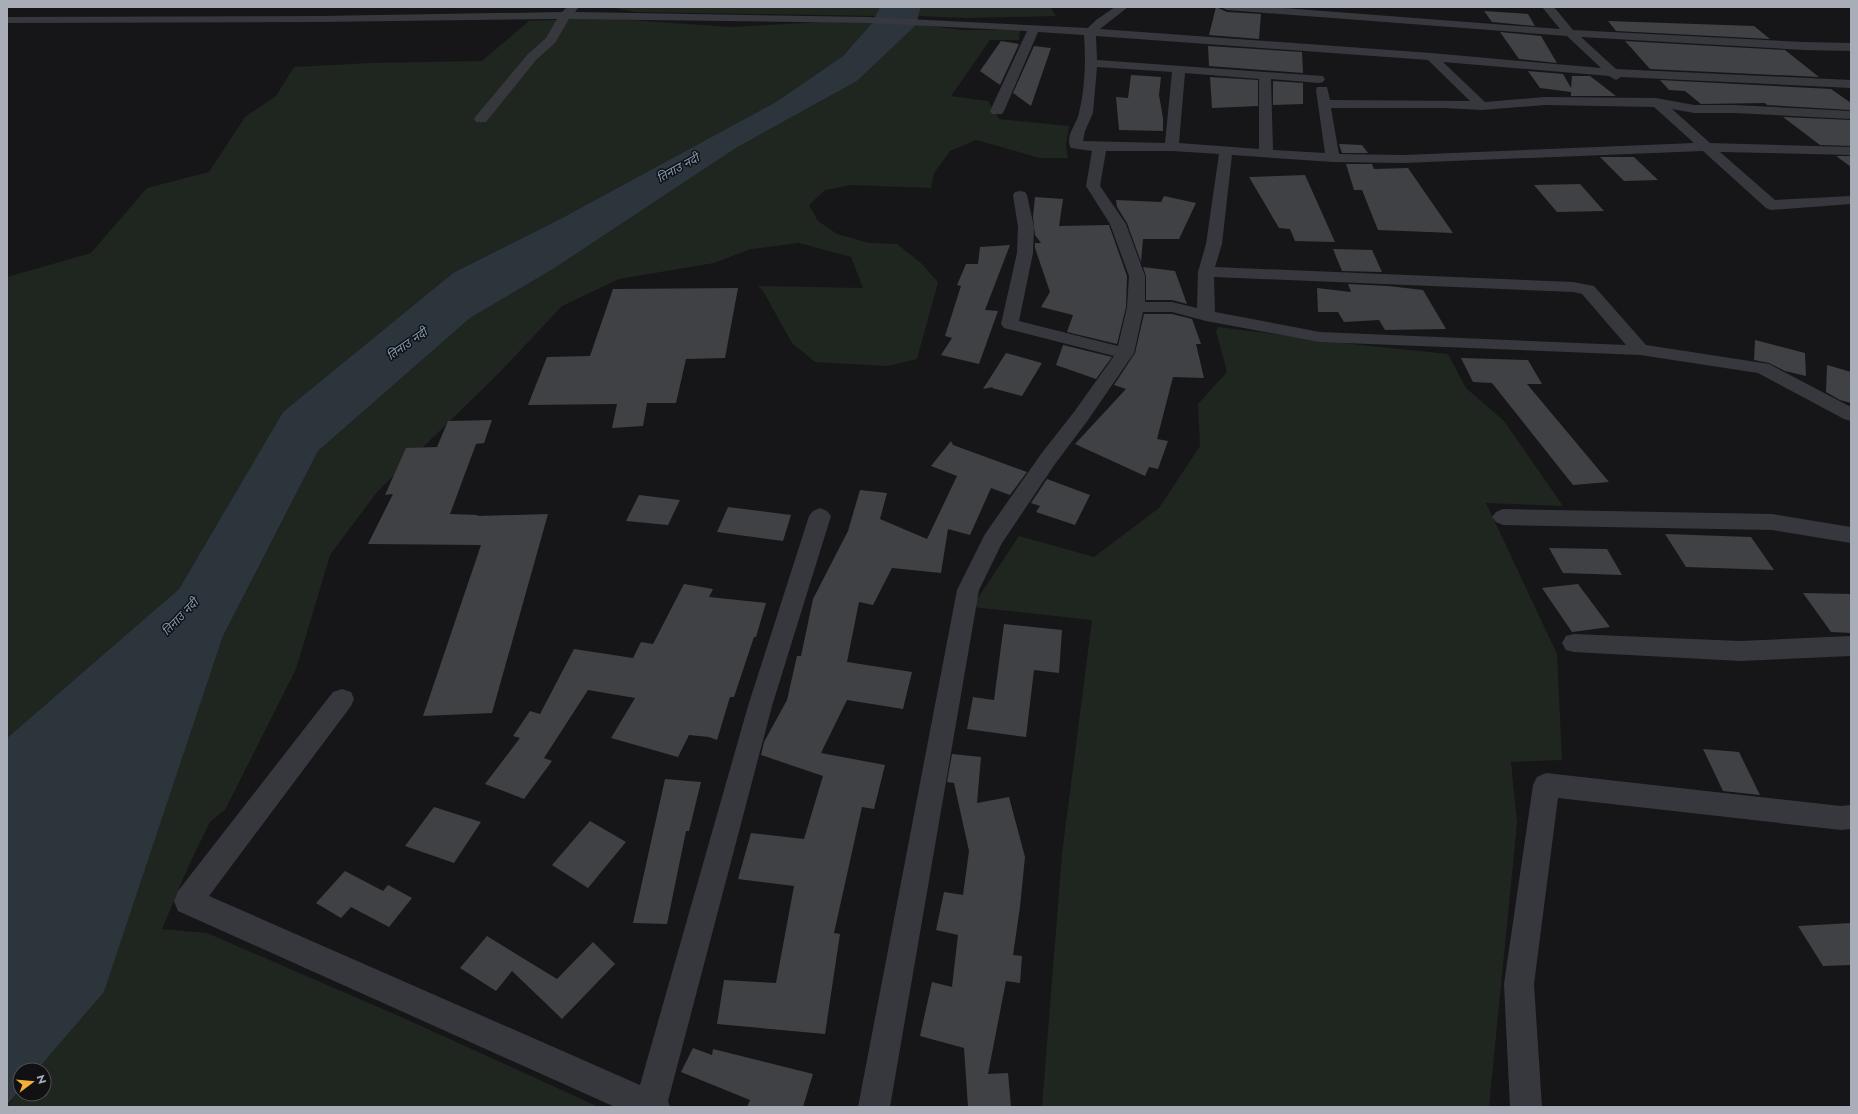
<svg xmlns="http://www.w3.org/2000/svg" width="1858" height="1114" font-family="Jost,'Noto Sans Devanagari',sans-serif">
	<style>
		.green { fill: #1e261f }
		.water { fill: #2c353c }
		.building { fill: #404145 }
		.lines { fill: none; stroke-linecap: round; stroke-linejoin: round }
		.minor { fill: #37383d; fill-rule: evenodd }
		.labels { text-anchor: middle; stroke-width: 3; stroke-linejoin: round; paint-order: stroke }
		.water-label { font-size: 12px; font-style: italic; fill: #7f9bb3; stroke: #111113 }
	</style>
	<rect width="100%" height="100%" fill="#161618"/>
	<g class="green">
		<polygon points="619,7 880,7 876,16 636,12 618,9"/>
		<polygon points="921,7 1050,7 1056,16 967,18 919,16"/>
		<polygon points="601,18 730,27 823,22 872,23 843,56 776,102 562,218 453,273 283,412 179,589 7,738 7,277 91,253 147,188 209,172 245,117 276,96 294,67 371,63 482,61 529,21"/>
		<polygon points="916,24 963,30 1020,30 1019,40 990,40 951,96 988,101 999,119 1069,126 1066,146 1068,158 1040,158 976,140 950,151 934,173 931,188 851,185 825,190 809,205 818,221 837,234 869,243 897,244 921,263 938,282 917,359 887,366 815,362 792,343 763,291 758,286 863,288 851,257 799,243 751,249 714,263 619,279 562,306 498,374 377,492 330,555 296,669 225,810 210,822 189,865 162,929 207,933 408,1020 599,1107 7,1107 20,1090 20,1094 44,1094 44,1070 37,1070 104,992 223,636 318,451 470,318 553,269 736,148 857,81"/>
		<polygon points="1218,327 1360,345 1448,354 1466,388 1504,421 1563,506 1486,503 1557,654 1562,760 1511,762 1517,823 1489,1107 1042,1107 1062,854 1092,620 972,607 1019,536 1094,557 1159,508 1200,446 1198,404 1227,372 1216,331"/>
	</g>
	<polygon class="water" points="880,7 921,7 916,25 857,81 736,148 553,269 470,318 318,451 223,636 104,992 37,1070 20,1070 20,1090 7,1105 7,738 179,589 283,412 453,273 562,218 776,102 843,56 872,23"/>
	<g class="building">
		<polygon points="1216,7 1227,12 1261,14 1259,39 1209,35"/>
		<polygon points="1484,11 1528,14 1535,26 1492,22"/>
		<polygon points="1608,21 1754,26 1770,39 1616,31"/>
		<polygon points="1500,32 1541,36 1557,63 1519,59"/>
		<polygon points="1001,41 1019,44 1000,85 980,71"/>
		<polygon points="1625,41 1785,50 1819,77 1650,69"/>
		<polygon points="1034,46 1051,48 1031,106 1013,93"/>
		<polygon points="1208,46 1302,52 1303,73 1209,66"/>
		<polygon points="1528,71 1563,74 1571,88 1572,76 1590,76 1616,96 1571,96 1571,92 1540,88"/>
		<polygon points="1131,75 1161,77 1159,95 1163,118 1163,131 1119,130 1116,97 1128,98"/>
		<polygon points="1210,77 1258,80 1258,106 1212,108"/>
		<polygon points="1660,80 1831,89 1851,103 1851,110 1767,105 1765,103 1701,104 1685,91 1669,90"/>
		<polygon points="1273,81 1303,83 1303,104 1273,105"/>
		<polygon points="1783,117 1851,120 1851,146 1820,145"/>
		<polygon points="1339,144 1362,145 1368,153 1342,153"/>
		<polygon points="1836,156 1851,156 1851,167"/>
		<polygon points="1600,157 1634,157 1658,180 1624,181"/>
		<polygon points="1346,164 1372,164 1374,169 1408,168 1453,233 1378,230 1362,190 1354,190"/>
		<polygon points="1305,175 1335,242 1295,241 1290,229 1279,228 1249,177"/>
		<polygon points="1580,184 1604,211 1557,212 1534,185"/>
		<polygon points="1164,196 1196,203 1179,239 1143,239 1141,262 1127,223 1117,207 1116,200 1161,202"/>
		<polygon points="1035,197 1063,199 1059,226 1109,225 1127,276 1126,307 1117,344 1067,332 1073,315 1041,307 1050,292 1035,248 1035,243 1041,243 1035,235 1033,217"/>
		<polygon points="1010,245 985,310 998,311 979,364 941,355 952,338 945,336 961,286 957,285 966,264 978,264 980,247"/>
		<polygon points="1333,249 1372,250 1382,272 1342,271"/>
		<polygon points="1143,267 1175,271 1187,304 1172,300 1146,300 1146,276"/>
		<polygon points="1348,284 1388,286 1423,290 1446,329 1385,330 1379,320 1344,322 1338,312 1318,312 1317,288 1351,292"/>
		<polygon points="738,288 725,358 686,359 676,403 647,403 643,426 612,428 617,404 528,405 547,357 590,356 613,289"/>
		<polygon points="1144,314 1172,314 1192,319 1201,344 1196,344 1204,378 1173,377 1157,439 1168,441 1158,469 1149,467 1145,476 1075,444 1126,389 1114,385 1135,353"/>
		<polygon points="1755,340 1805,353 1806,376 1785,371 1769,363 1754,360"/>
		<polygon points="1063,345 1112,357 1096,379 1056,365"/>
		<polygon points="1006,353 1042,363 1022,396 992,388 993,387 983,389"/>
		<polygon points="1461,358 1528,360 1542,384 1527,384 1609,482 1573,485 1492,383 1473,382"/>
		<polygon points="1827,365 1851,372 1851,403 1840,400 1826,392"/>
		<polygon points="492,420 484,443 476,444 450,514 478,515 477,516 548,514 492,713 423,716 481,545 368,544 393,494 385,495 406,448 437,447 448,421"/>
		<polygon points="951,441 953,445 1027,472 1010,495 991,488 970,535 948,529 941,573 892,568 873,605 859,602 847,662 912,672 903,709 847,700 821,753 885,765 874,809 862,807 834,933 840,934 825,1034 717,1024 724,980 776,983 794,886 738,879 751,833 804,839 823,776 761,755 764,742 787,700 797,656 801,656 813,599 848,531 860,490 887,493 880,519 927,539 957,476 931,466"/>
		<polygon points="1047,479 1090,495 1075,525 1036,512 1040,506 1031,503"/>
		<polygon points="639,495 680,500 668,525 626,521"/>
		<polygon points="728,507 791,515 783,541 717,532"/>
		<polygon points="1665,534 1751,537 1774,570 1686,567"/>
		<polygon points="1549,548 1607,549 1622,575 1563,573"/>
		<polygon points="684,584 713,589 709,597 766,603 756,637 754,637 734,697 730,697 717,740 709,737 689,735 678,757 611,738 635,698 588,690 544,758 552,761 524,799 485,784 520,738 513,736 530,711 540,714 574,649 633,658 641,642 653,644"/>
		<polygon points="1578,584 1610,627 1572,632 1542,588"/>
		<polygon points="1803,593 1851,594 1851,633 1831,632"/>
		<polygon points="1004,624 1062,630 1059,673 1034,670 1026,737 967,729 973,697 994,700"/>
		<polygon points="1703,749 1739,752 1760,795 1723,791"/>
		<polygon points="952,754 981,757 977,803 1009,797 1025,857 1020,907 1013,955 1022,956 1020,983 1006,981 988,1074 1008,1073 1011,1107 968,1107 964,1048 920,1036 932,982 952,987 958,935 936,930 944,892 963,895 969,851 954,783 947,782"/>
		<polygon points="665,779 701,782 689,831 686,831 667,924 633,923"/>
		<polygon points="434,807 481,822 454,863 405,846"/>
		<polygon points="590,821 626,842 588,888 552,865"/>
		<polygon points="345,871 383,891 388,885 412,898 389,927 351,907 341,918 316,903"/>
		<polygon points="1851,923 1851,965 1823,966 1798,926"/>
		<polygon points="487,936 557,979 593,942 615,964 562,1019 512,971 496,991 460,968"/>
		<polygon points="693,1048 712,1055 713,1049 813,1074 803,1107 747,1107 750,1100 681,1072"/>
	</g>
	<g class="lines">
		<g class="minor">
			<path d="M 567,7 L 579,7 L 575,12 L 868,17 L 1088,28 L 1096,20 L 1115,7 L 1128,7 L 1100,29 L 1431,53 L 1601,68 L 1567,36 L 1227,10 L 1221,7 L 1271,7 L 1560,29 L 1542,7 L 1554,7 L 1573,30 L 1804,42 L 1851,43 L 1851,51 L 1804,50 L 1581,37 L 1616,69 L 1851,80 L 1851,88 L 1621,77 L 1616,80 L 1609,76 L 1443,62 L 1485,102 L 1545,97 L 1656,98 L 1694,105 L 1734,105 L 1851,111 L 1851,119 L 1734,113 L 1694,113 L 1672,109 L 1710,143 L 1851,147 L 1851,155 L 1720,152 L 1775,200 L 1851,196 L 1851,204 L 1771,210 L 1766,208 L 1703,151 L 1404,163 L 1333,162 L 1232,155 L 1222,244 L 1215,267 L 1573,282 L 1594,286 L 1646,345 L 1769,364 L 1851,407 L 1851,421 L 1844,419 L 1758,373 L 1640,355 L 1320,342 L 1206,321 L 1172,312 L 1143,312 L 1134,353 L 1088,420 L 1055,464 L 1002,543 L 979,590 L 890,1107 L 858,1107 L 957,590 L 985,534 L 1041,454 L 1074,412 L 1114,356 L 1004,328 L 1001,324 L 1017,253 L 1018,227 L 1013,195 L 1015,192 L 1020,191 L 1025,192 L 1027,195 L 1034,227 L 1033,253 L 1019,321 L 1118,346 L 1127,307 L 1129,276 L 1110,224 L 1086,186 L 1092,151 L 1071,148 C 1064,137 1077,124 1079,113 C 1085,88 1086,61 1084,35 L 1038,32 L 1004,111 L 1002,114 L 992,114 L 990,111 L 1027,31 L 868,23 L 569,19 L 555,43 L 536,60 L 486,122 L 476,122 L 474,119 L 476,116 L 528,54 L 546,38 L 557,19 L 320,22 L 7,23 L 7,17 L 320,16 L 562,12 ZM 1096,36 L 1428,60 L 1470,101 L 1330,100 L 1327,87 L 1317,87 L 1316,90 L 1325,153 L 1273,150 L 1271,79 L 1319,83 L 1323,82 L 1325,79 L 1323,76 L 1097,60 ZM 1097,67 L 1172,72 L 1165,143 L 1083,141 L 1085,131 L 1093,113 ZM 1185,73 L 1259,79 L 1259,149 L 1179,143 ZM 1545,105 L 1654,107 L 1694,143 L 1404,155 L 1339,154 L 1331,108 L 1443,108 L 1482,110 ZM 1106,151 L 1172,151 L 1219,154 L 1206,244 L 1198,272 L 1197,308 L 1172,302 L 1145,302 L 1145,276 L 1126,224 L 1100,186 ZM 1214,277 L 1573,292 L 1582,294 L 1626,345 L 1320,332 L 1215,312 Z"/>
			<polygon points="820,508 827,511 831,516 772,706 668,1101 670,1107 615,1107 178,911 174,901 178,891 333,692 342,689 351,692 354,699 351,706 209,896 640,1085 748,706 809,516 813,511"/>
			<polygon points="1503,509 1772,514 1851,527 1851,543 1772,530 1503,525 1496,522 1492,517 1496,512"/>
			<polygon points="1574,634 1740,641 1851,636 1851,656 1740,661 1574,652 1566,650 1562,643 1566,636"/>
			<polygon points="1546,773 1841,806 1851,805 1851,829 1841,830 1558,798 1534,984 1542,1107 1510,1107 1504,984 1533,785 1537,777"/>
		</g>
	</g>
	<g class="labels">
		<g class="water-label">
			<text transform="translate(678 168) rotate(-29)" y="4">तिनाउ नदी</text>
			<text transform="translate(407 344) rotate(-35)" y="4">तिनाउ नदी</text>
			<text transform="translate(180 617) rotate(-46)" y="4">तिनाउ नदी</text>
		</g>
	</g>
	<rect width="1858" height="1114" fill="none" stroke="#a8adb8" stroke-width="16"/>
	<g transform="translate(32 1082) rotate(74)"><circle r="19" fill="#111113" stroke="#4d4f55"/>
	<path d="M0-3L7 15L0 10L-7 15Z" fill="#f2b134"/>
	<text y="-6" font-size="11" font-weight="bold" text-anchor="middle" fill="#a8adb8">N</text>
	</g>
</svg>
